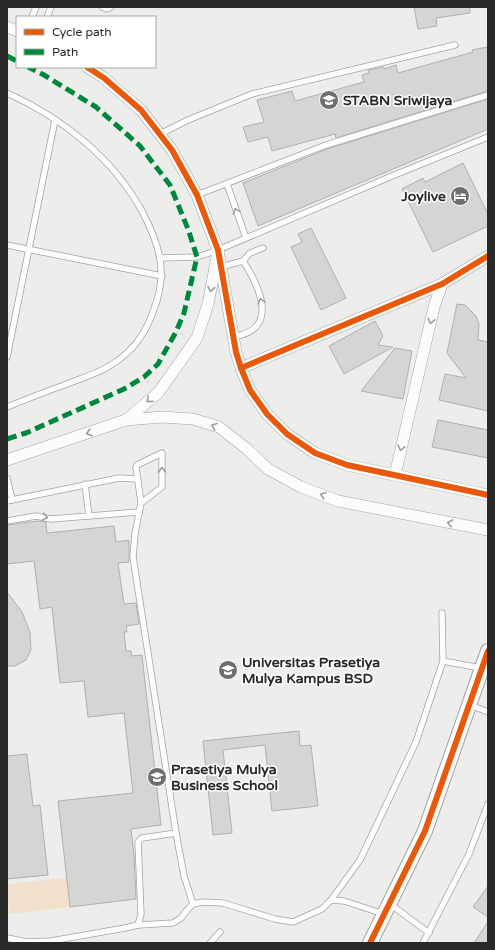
<svg xmlns="http://www.w3.org/2000/svg" width="495" height="950" font-family="'Varela Round',sans-serif">
	<style>
		.green { fill: #f3e0cc }
		.building { fill: #d4d6d3; stroke: #afb1ae }
		.lines { fill: none; stroke-linecap: round; stroke-linejoin: round }
		.service-casing { stroke: #a3a4a2; stroke-width: 7 }
		.minor-casing { stroke: #a3a4a2; stroke-width: 12 }
		.tertiary-casing { stroke: #a3a4a2; stroke-width: 16 }
		.path { stroke: #dadad9; stroke-width: 2; stroke-dasharray: 2 3; stroke-linecap: butt }
		.service { stroke: #fcfcfc; stroke-width: 5.5 }
		.minor { stroke: #fcfcfc; stroke-width: 11 }
		.tertiary { stroke: #fcfcfc; stroke-width: 14 }
		.quiet { stroke: #00873e; stroke-width: 5; stroke-dasharray: 10 5; stroke-linecap: butt }
		.cycleway-casing { stroke: #fff; stroke-width: 8 }
		.cycleway { stroke: #e8590c; stroke-width: 6 }
		.oneway { stroke: #9d9d9d }
		.labels { text-anchor: middle; stroke-width: 3; stroke-linejoin: round; paint-order: stroke }
		.poi-label { font-size: 14px; font-weight: bold; fill: #292928; stroke: #fff; text-anchor: start }
	</style>
	<rect width="100%" height="100%" fill="#edeeeb"/>
	<polygon class="green" points="67,878 70,907 9,914 7,884"/>
	<g class="building">
		<polygon points="414,7 470,7 470,13 436,18 437,26 418,29"/>
		<polygon points="488,47 488,91 336,138 335,134 272,151 268,137 248,142 243,127 264,122 257,100 292,91 295,101 364,82 362,75 369,73 368,70 384,67 384,69 396,65 398,73 473,52 472,50"/>
		<polygon points="488,99 488,129 258,226 243,183 330,148"/>
		<polygon points="463,163 488,214 488,226 433,252 402,189 423,178 425,182"/>
		<polygon points="311,228 346,298 321,310 291,247 302,242 298,234"/>
		<polygon points="457,304 465,305 476,316 479,324 478,340 488,342 488,411 439,400 445,374 466,378 447,353"/>
		<polygon points="375,321 383,336 378,345 393,347 344,374 329,346"/>
		<polygon points="395,348 412,351 403,399 361,391"/>
		<polygon points="438,420 488,430 488,458 432,447"/>
		<polygon points="37,521 46,522 47,533 114,526 116,542 129,540 129,562 118,563 124,604 136,603 139,624 126,626 127,632 124,632 126,651 131,651 132,656 142,655 161,825 131,829 134,855 136,899 70,907 58,801 133,793 124,713 88,717 84,681 60,683 52,607 40,609 34,561 7,564 7,525"/>
		<polygon points="7,592 22,612 30,632 31,650 26,660 15,666 7,666"/>
		<polygon points="299,731 300,746 311,745 318,806 272,811 265,745 223,750 232,833 213,835 203,741"/>
		<polygon points="27,754 33,806 40,805 48,875 7,879 7,756"/>
		<polygon points="488,886 488,917 473,907"/>
		<polygon points="488,922 488,943 474,943"/>
	</g>
	<g class="lines">
		<defs>
			<g id="service">
				<polyline points="102,7 107,9 111,7"/>
				<polyline points="32,17 36,7"/>
				<polyline points="47,17 51,7"/>
				<path d="M 7,93 C 63,118 114,159 143,213 C 160,246 168,273 154,309 C 149,324 140,341 128,352 C 109,370 90,375 67,384 C 47,391 27,399 7,407"/>
				<polyline points="160,134 188,120 252,94 455,45"/>
				<polyline points="227,184 246,238"/>
				<polyline points="197,195 326,145 488,95"/>
				<polyline points="7,245 162,276"/>
				<polyline points="161,258 197,257 218,250 392,176 488,137"/>
				<polyline points="243,261 250,253 263,248"/>
				<path d="M 221,267 L 243,261 C 253,276 270,307 258,324 C 253,332 242,335 234,337"/>
				<polyline points="7,357 55,120"/>
				<polyline points="7,478 12,500"/>
				<polyline points="85,484 89,516"/>
				<polyline points="7,501 119,478 137,479"/>
				<polyline points="141,503 136,467 137,465 162,453 162,487 141,503 135,534 133,557 176,833 184,876 193,904"/>
				<polyline points="7,521 36,516 51,519 139,512"/>
				<polyline points="442,613 443,661"/>
				<polyline points="470,705 488,712"/>
				<polyline points="331,900 344,901 384,914"/>
				<polyline points="390,904 429,933"/>
				<polyline points="138,925 141,914 138,842 142,838 176,833"/>
				<polyline points="7,938 27,942 51,941 125,928 138,925 173,923 181,918 187,910 193,904 203,902 223,903 275,919 293,922 322,909 331,900 360,860 416,742 443,661 481,668"/>
				<polyline points="210,943 220,932"/>
				<polyline points="423,943 469,854 488,804"/>
			</g>
			<g id="minor">
				<polyline points="7,27 17,31"/>
				<polyline points="87,67 104,78 141,110 172,150 197,195 218,250 236,352 241,368 250,390 267,414 287,434 315,453 347,465 488,495"/>
				<polyline points="241,368 442,284 488,256"/>
				<polyline points="126,420 158,393 197,338 208,304 217,257"/>
				<polyline points="7,460 126,420 162,417 193,419 219,427 247,449 268,469 301,487 338,501 488,530"/>
				<polyline points="395,475 434,307 442,284"/>
			</g>
			<polyline id="tertiary" points="370,943 425,831 488,651"/>
		</defs>
		<use href="#service" class="service-casing"/>
		<use href="#minor" class="minor-casing"/>
		<use href="#tertiary" class="tertiary-casing"/>
		<g class="path">
			<polyline points="176,332 185,335"/>
			<polyline points="144,377 150,384"/>
		</g>
		<use href="#service" class="service"/>
		<use href="#minor" class="minor"/>
		<use href="#tertiary" class="tertiary"/>
		<g class="quiet">
			<polyline points="7,56 17,61"/>
			<polyline points="7,439 26,433 124,389 144,377 158,364 176,332 184,313 197,257 188,229 170,185 140,146 96,107 44,75 28,67"/>
		</g>
		<defs>
			<g id="cycleway">
				<polyline points="87,67 104,78 141,110 172,150 197,195 218,250 236,352 241,368 250,390 267,414 287,434 315,453 347,465 488,495"/>
				<polyline points="241,368 442,284 488,256"/>
				<polyline points="370,943 425,831 488,651"/>
			</g>
		</defs>
		<use href="#cycleway" class="cycleway-casing"/>
		<use href="#cycleway" class="cycleway"/>
	</g>
	<defs><path id="oneway-chevron" d="M-2-3.5L2.5 0L-2 3.5" fill="none" stroke-width="1.6" stroke-linecap="round" stroke-linejoin="round"/></defs>
	<g class="oneway">
		<use href="#oneway-chevron" transform="translate(236 211) rotate(-110)"/>
		<use href="#oneway-chevron" transform="translate(211 289) rotate(100)"/>
		<use href="#oneway-chevron" transform="translate(261 301) rotate(-106)"/>
		<use href="#oneway-chevron" transform="translate(431 321) rotate(103)"/>
		<use href="#oneway-chevron" transform="translate(149 400) rotate(139)"/>
		<use href="#oneway-chevron" transform="translate(214 426) rotate(-160)"/>
		<use href="#oneway-chevron" transform="translate(89 433) rotate(162)"/>
		<use href="#oneway-chevron" transform="translate(401 448) rotate(103)"/>
		<use href="#oneway-chevron" transform="translate(162 470) rotate(-90)"/>
		<use href="#oneway-chevron" transform="translate(323 495) rotate(-160)"/>
		<use href="#oneway-chevron" transform="translate(45 517) rotate(10)"/>
		<use href="#oneway-chevron" transform="translate(450 523) rotate(-169)"/>
	</g>
	<defs>
		<symbol id="university-disc" viewBox="-11 -11 22 22"><circle r="9.5" fill="#6e6e6c" stroke="#fff"/><path d="M0-5L7-2L0 1L-7-2ZM-4 1L0 2.5L4 1V4Q0 6-4 4Z" fill="#fff"/></symbol>
		<symbol id="hotel-disc" viewBox="-11 -11 22 22"><circle r="9.5" fill="#6e6e6c" stroke="#fff"/><path d="M-6-4.5h1.5V1H6V5H4.5V3h-9V5H-6ZM-4 0a1.8 1.8 0 1 1 3.6 0ZM.5 0V-2.5h3Q6-2.5 6 0Z" fill="#fff"/></symbol>
	</defs>
	<g fill-rule="evenodd">
		<use href="#university-disc" x="318" y="89" width="22" height="22"/>
		<use href="#hotel-disc" x="449" y="185" width="22" height="22"/>
		<use href="#university-disc" x="217" y="659" width="22" height="22"/>
		<use href="#university-disc" x="146" y="766" width="22" height="22"/>
	</g>
	<g class="labels">
		<g class="poi-label">
			<text x="343" y="105">STABN Sriwijaya</text>
			<text x="446" y="201" text-anchor="end">Joylive</text>
			<text x="242" y="667">Universitas Prasetiya<tspan x="242" dy="16">Mulya Kampus BSD</tspan></text>
			<text x="171" y="774">Prasetiya Mulya<tspan x="171" dy="16">Business School</tspan></text>
		</g>
	</g>
	<rect width="495" height="950" fill="none" stroke="#292928" stroke-width="16"/>
	<rect x="16" y="16" width="140" height="52" fill="#ffffff" stroke="#a9a9a9"/>
	<rect x="24" y="29" width="20" height="6" fill="#e8590c" stroke="#a9a9a9"/>
	<text x="52" y="36" font-size="12" fill="#292928">Cycle path</text>
	<rect x="24" y="49" width="20" height="6" fill="#00873e" stroke="#a9a9a9"/>
	<text x="52" y="56" font-size="12" fill="#292928">Path</text>
</svg>
